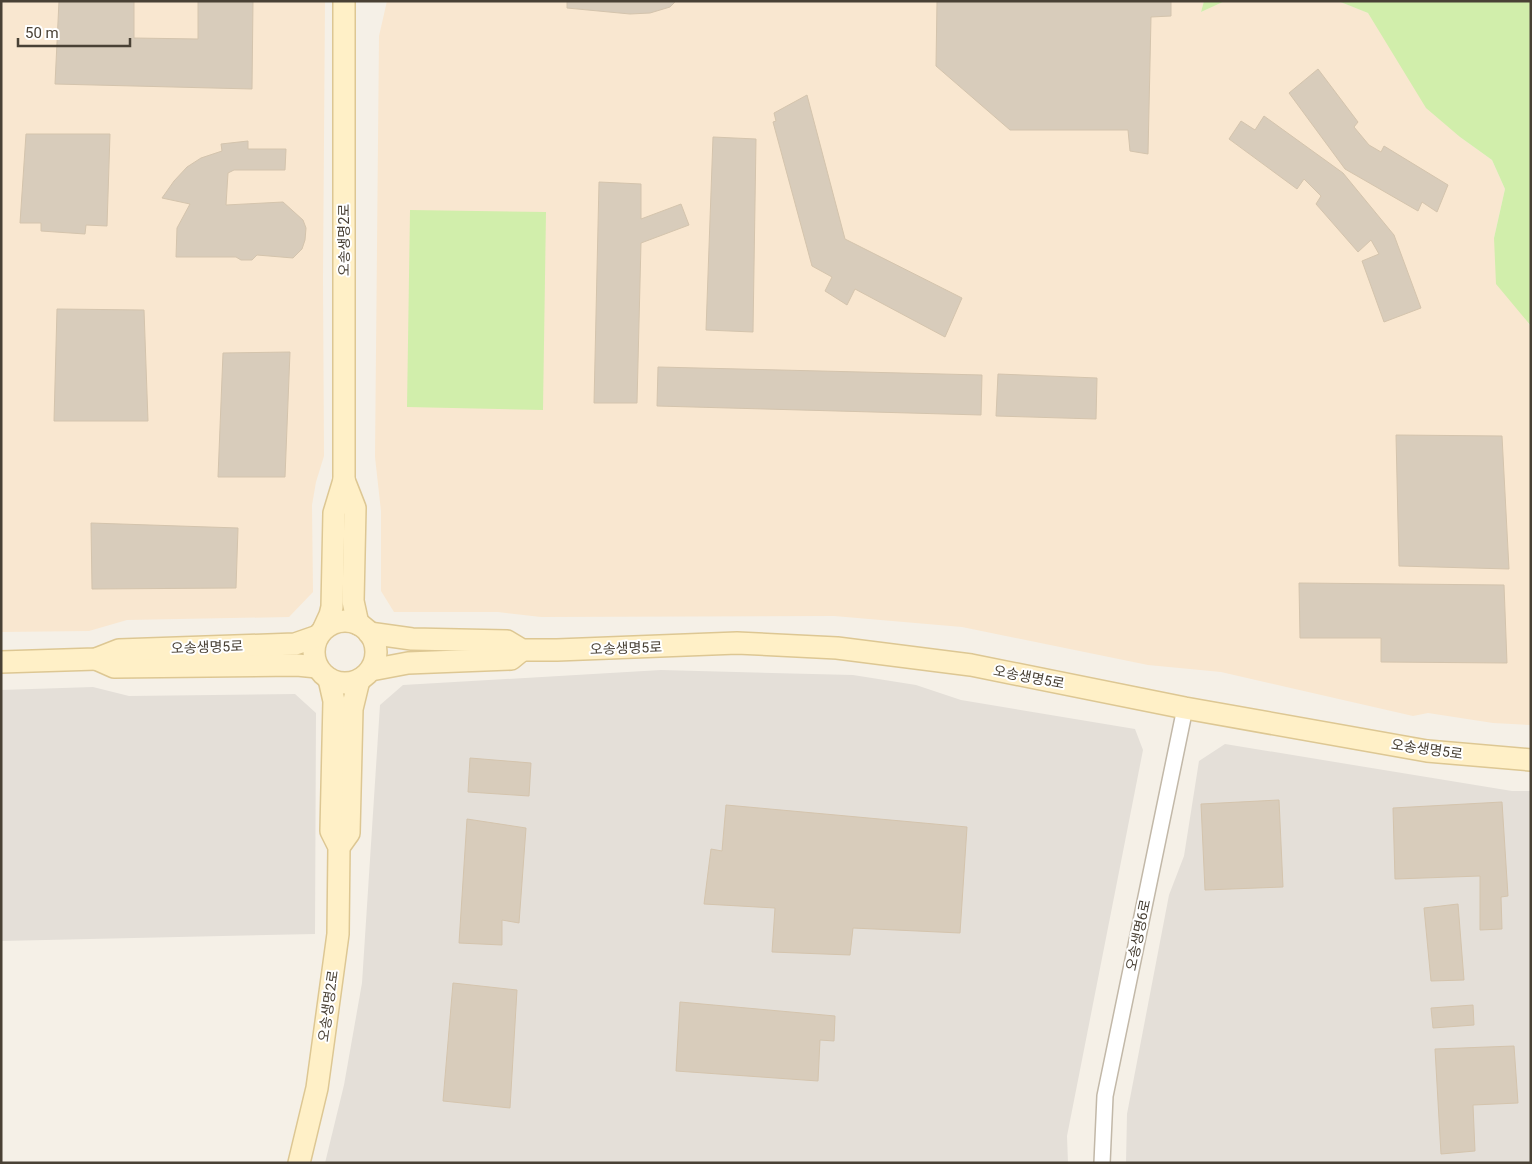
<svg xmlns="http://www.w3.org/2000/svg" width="1532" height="1164" font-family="Roboto,'Noto Sans KR',sans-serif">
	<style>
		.commercial { fill: #f9e7d0 }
		.industrial { fill: #e4dfd8 }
		.green { fill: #d1eeab }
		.building { fill: #d8ccbb; stroke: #d4c4ad }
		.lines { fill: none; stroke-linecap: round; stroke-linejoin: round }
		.street-casing { stroke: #c2b8a8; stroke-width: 18 }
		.secondary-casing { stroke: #ddc793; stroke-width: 24 }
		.street { stroke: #fff; stroke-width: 15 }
		.secondary { stroke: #fff0c7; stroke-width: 21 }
		.labels { text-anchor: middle; stroke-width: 4; stroke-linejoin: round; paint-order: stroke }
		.street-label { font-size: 14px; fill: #494135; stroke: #fff }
	</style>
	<rect width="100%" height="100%" fill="#f5f0e7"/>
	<g class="commercial">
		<polygon points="1,1 325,1 323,279 324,456 316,482 312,505 313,592 289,617 127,620 89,631 1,632"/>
		<polygon points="387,1 1204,1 1201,12 1225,1 1338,1 1368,13 1460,137 1492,160 1505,189 1494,238 1529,325 1531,326 1531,725 1493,723 1428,713 1413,716 1221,672 1148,665 962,627 834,616 541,617 498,612 394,612 381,591 381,511 375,457 379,36"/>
	</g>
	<g class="industrial">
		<polygon points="661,670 853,675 916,685 961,700 1135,729 1143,750 1067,1136 1068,1163 325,1163 344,1085 362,983 380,705 403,685"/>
		<polygon points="93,687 129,696 295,694 316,713 315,934 1,941 1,690"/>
		<polygon points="1225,744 1512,791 1531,791 1531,1163 1126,1163 1127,1114 1169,895 1184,856 1199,761"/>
	</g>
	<g class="green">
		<polygon points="1204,1 1225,1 1201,12"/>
		<polygon points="1338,1 1531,1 1531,326 1496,284 1494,238 1505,189 1492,160 1460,137 1426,108 1368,13"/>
		<polygon points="410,210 546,212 543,410 407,407"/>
	</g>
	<g class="building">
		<polygon points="59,1 134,1 134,38 198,39 198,1 253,1 252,89 55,84"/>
		<polygon points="567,1 676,1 670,7 650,13 630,14 567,8"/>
		<polygon points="937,1 1171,1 1171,16 1151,17 1148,154 1130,151 1128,130 1010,130 936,66"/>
		<polygon points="1318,69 1358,122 1354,127 1369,145 1381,152 1384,146 1448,185 1437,212 1422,202 1418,211 1345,169 1289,93"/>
		<polygon points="807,95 845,239 962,298 945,337 855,289 847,305 825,291 832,277 812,266 773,122 776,121 774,113"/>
		<polygon points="1264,116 1343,173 1394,235 1421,308 1384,322 1362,261 1379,254 1371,240 1358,252 1316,204 1321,196 1304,179 1297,189 1229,139 1241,121 1255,130"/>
		<polygon points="26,134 110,134 107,226 86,225 85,234 41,231 41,223 20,223"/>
		<polygon points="713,137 756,139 753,332 706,330"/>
		<polygon points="248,141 248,149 286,149 285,170 234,170 228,173 226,205 283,202 303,220 306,228 305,240 302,249 293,258 257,255 252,260 241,260 236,257 176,257 177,228 190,204 162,198 174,181 187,167 201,158 222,151 221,144"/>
		<polygon points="599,182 641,184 641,219 681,204 689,225 641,243 637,403 594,403"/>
		<polygon points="57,309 144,310 148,421 54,421"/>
		<polygon points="290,352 285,477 218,477 223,353"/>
		<polygon points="658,367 982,375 981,415 657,406"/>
		<polygon points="998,374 1097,378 1096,419 996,416"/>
		<polygon points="1396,435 1502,436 1509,569 1399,566"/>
		<polygon points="91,523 238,528 236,588 92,589"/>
		<polygon points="1299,583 1504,585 1507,663 1381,662 1381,638 1300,638"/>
		<polygon points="470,758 531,763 529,796 468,792"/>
		<polygon points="1279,800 1283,887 1205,890 1201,804"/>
		<polygon points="1502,802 1508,896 1501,897 1502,929 1480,930 1480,876 1395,879 1393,808"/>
		<polygon points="726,805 967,827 960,933 853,928 850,955 772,952 775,908 704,904 711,849 722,851"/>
		<polygon points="467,819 526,828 519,923 502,920 502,945 459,943"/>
		<polygon points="1458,904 1464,980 1431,981 1424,908"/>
		<polygon points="453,983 517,990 510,1108 443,1101"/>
		<polygon points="680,1002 835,1016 834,1041 820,1040 818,1081 676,1071"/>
		<polygon points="1473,1005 1474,1025 1433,1028 1431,1008"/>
		<polygon points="1514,1046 1518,1103 1473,1105 1475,1151 1441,1154 1435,1049"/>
	</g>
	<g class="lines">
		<defs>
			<polyline id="street" points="1102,1163 1105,1096 1185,708"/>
			<g id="secondary">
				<polyline points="344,480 355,508 353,601 358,624"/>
				<circle cx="345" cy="652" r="31"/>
				<polyline points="324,628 330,615 332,607 334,513 344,480 344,1"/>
				<polyline points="369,633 412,639 507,641 522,650 557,650 737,643 837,648 971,665 1185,708 1427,751 1531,760"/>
				<polyline points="96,659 114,667 297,665 317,667"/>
				<polyline points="1,662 96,659 119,650 295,644 318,636"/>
				<polyline points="371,670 408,663 511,659 522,650"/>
				<polyline points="339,847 349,833 352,709 359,680"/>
				<polyline points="299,1163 317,1088 338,934 339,847 331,831 334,701 329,679"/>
			</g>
		</defs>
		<use href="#street" class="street-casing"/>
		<use href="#secondary" class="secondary-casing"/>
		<use href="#street" class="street"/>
		<use href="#secondary" class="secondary"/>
	</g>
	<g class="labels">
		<g class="street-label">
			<text transform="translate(344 240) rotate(-90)" y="5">오송생명2로</text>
			<text transform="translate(207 647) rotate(-2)" y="5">오송생명5로</text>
			<text transform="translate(626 648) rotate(-2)" y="5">오송생명5로</text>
			<text transform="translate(1029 677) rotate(11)" y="5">오송생명5로</text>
			<text transform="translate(1427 749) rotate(8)" y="5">오송생명5로</text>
			<text transform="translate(1138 935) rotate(-78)" y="5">오송생명6로</text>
			<text transform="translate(328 1006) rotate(-82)" y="5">오송생명2로</text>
		</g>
	</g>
	<rect width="1532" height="1164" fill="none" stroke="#494135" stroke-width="5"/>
	<path d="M18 38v8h112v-8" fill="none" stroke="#494135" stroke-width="2.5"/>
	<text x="25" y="38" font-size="15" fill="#494135" stroke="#ffffff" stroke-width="4" paint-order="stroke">50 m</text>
</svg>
